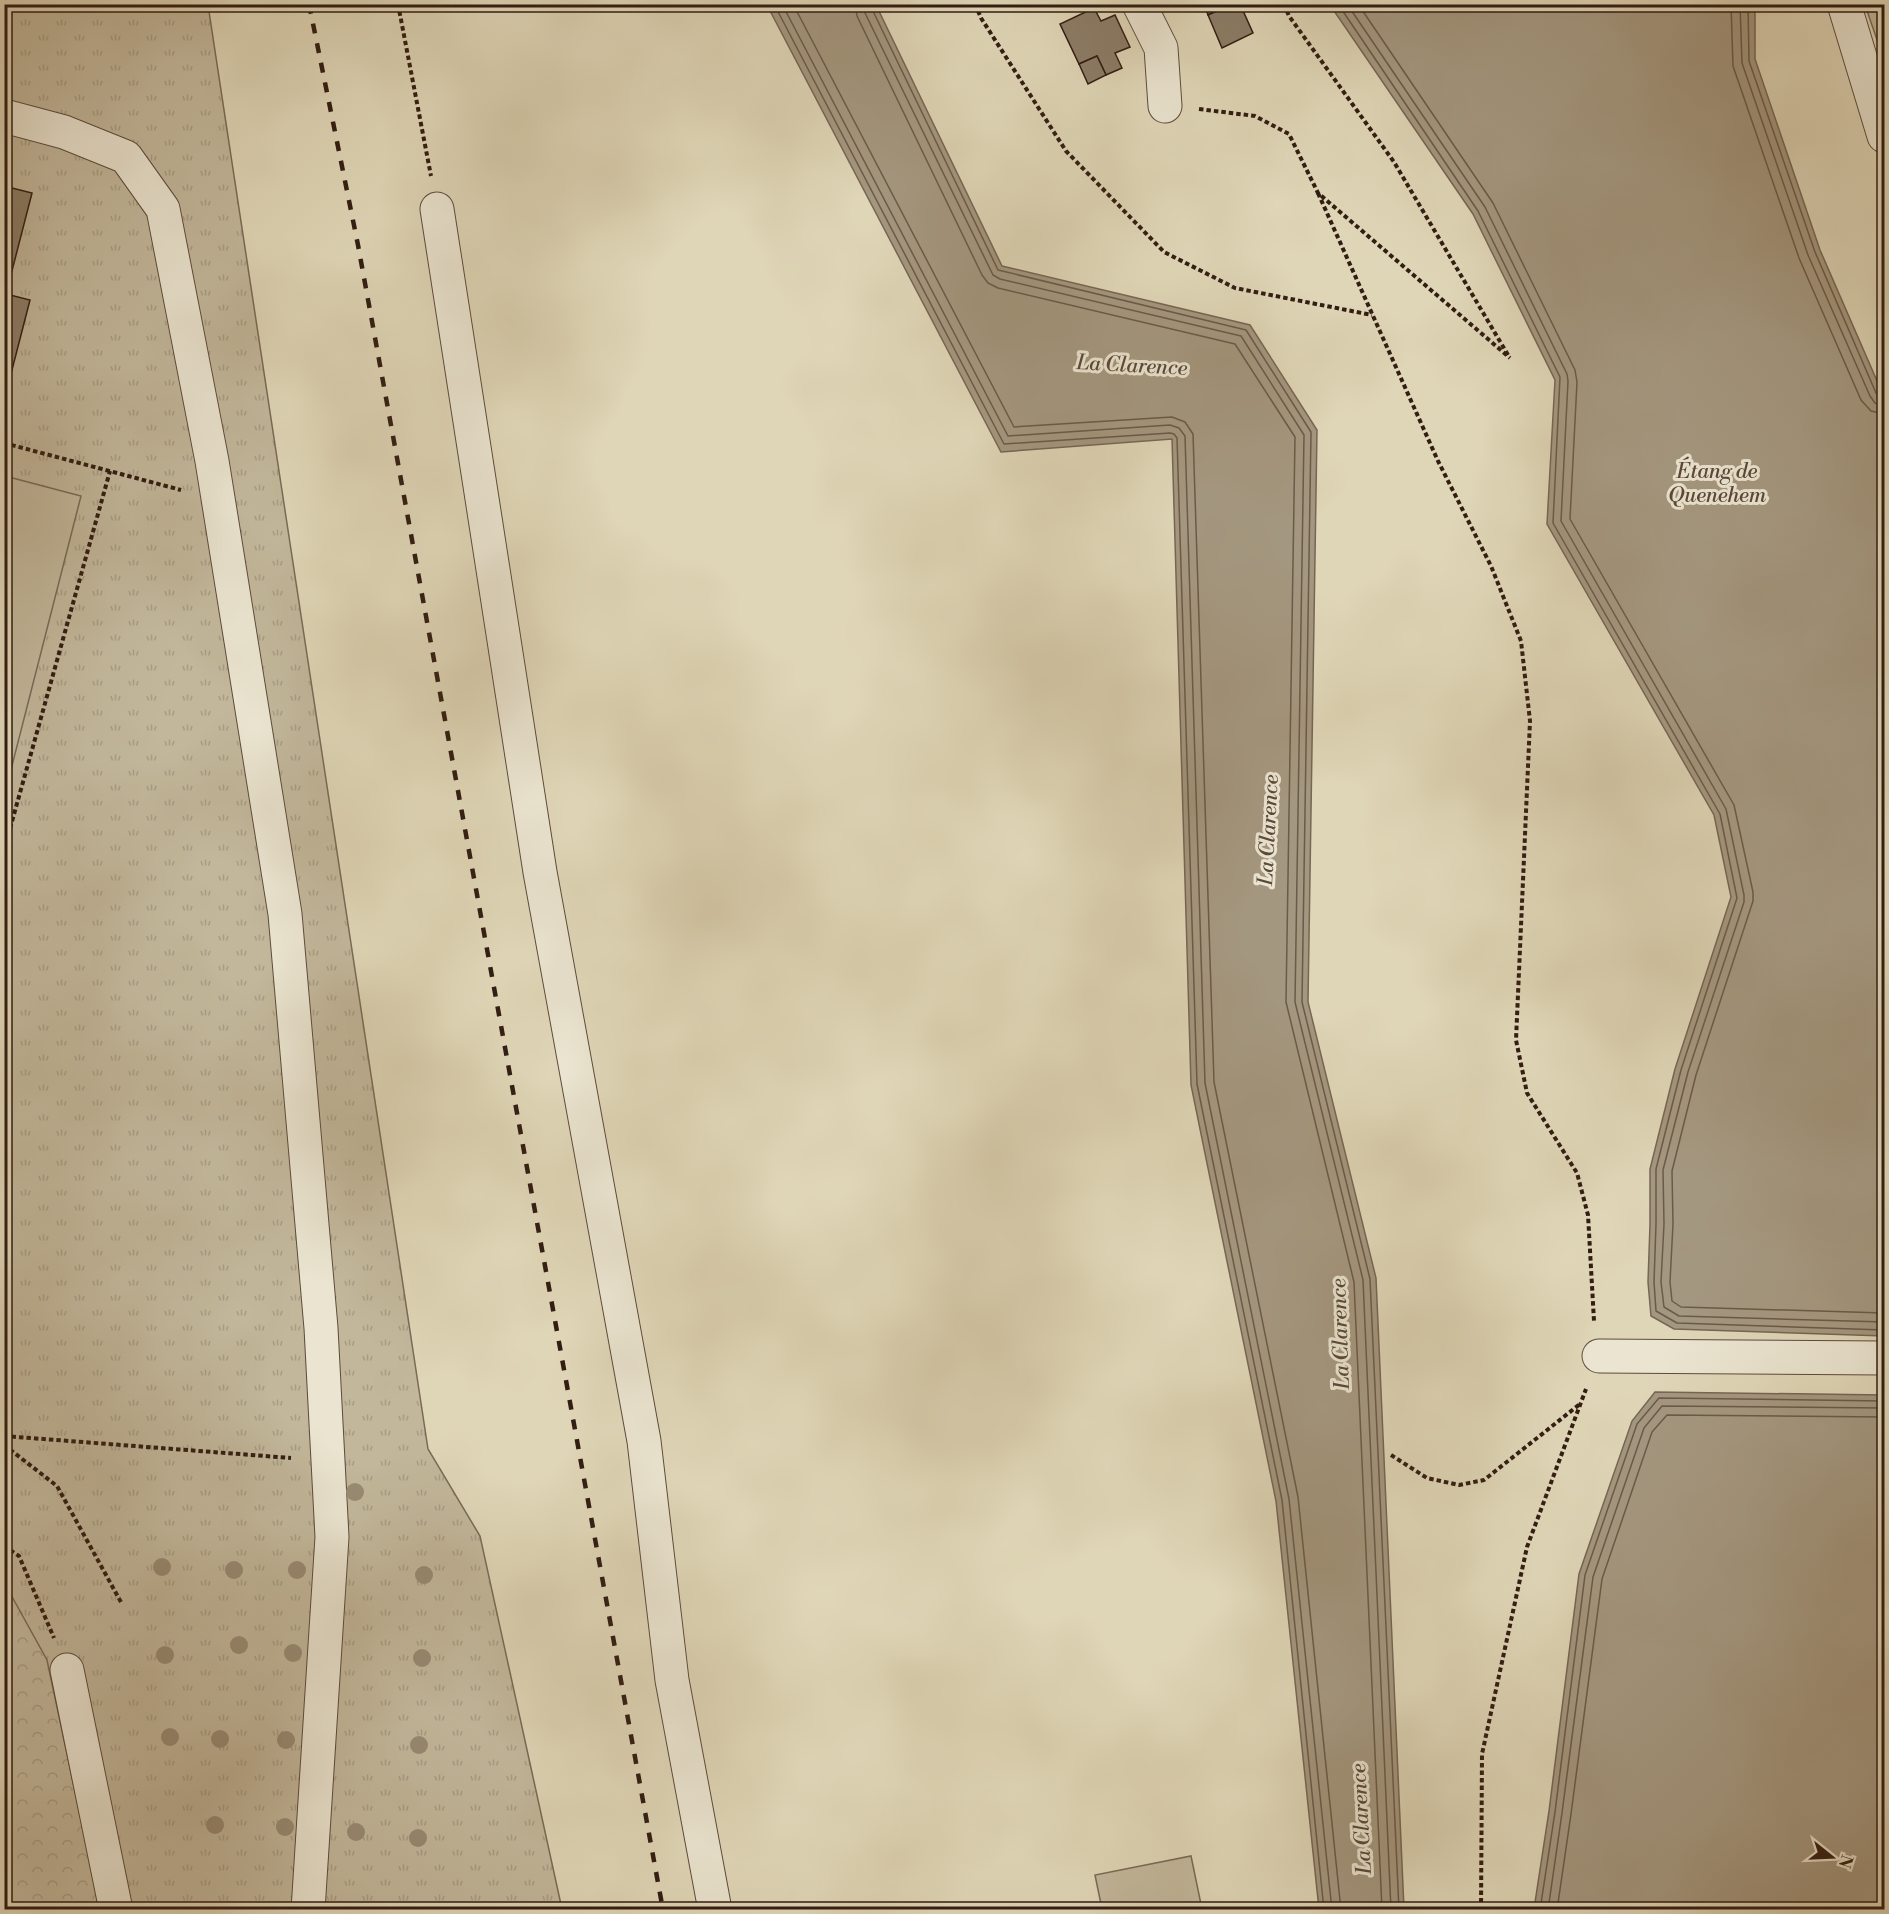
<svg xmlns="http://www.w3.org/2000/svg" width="1889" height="1914" font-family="'Libre Bodoni',serif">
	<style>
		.grass { fill: url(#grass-tufts); stroke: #7a6a57; stroke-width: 1.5 }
		.forest { fill: url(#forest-crowns); stroke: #7a6a57; stroke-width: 1.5 }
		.pitch { fill: #c2b79b; stroke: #7a6a57; stroke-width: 1.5 }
		.water { fill: #a4977f; stroke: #766654; stroke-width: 1.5 }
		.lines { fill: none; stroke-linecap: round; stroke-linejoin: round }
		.shore { stroke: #6b5a49; stroke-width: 1.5 }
		.building { fill: #8c7d68; stroke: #321d13; stroke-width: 1.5 }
		.minor-casing { stroke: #5d4b3c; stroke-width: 35 }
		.path { stroke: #321d13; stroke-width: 4; stroke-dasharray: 4.5 3; stroke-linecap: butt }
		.minor { stroke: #eae4d0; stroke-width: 33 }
		.rail { stroke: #321d13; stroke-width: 4.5; stroke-dasharray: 10 10; stroke-linecap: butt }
		.tree { fill: #988a73 }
		.labels { text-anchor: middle; stroke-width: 6; stroke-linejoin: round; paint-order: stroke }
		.water-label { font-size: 21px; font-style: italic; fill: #5a4839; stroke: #eae4d0 }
	</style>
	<defs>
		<pattern id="grass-tufts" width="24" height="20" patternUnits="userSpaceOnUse" patternTransform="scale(1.5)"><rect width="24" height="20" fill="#c2b79b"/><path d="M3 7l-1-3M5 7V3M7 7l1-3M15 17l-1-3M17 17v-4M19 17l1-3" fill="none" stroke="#a79d85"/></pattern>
		<pattern id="forest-crowns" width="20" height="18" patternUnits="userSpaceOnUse" patternTransform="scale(1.5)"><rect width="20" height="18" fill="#c2b79b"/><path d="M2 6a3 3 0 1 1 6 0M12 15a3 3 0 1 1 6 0" fill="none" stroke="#a79d85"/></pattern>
	</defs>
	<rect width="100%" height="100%" fill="#dfd6b7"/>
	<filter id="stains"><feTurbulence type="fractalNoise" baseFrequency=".00333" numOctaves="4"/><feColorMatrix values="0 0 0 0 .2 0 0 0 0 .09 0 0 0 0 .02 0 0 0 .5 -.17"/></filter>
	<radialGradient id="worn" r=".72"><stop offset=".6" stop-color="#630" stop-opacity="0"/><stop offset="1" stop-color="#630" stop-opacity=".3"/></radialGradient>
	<polygon class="grass" points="5,5 208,5 428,1449 480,1536 562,1909 5,1910"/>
	<g class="forest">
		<polygon points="1865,5 1884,5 1884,60"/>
		<polygon points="5,1584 47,1660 100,1909 5,1910"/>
	</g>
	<g class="pitch">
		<polygon points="5,476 81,496 5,793 4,476"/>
		<polygon points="1191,1856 1202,1909 1102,1909 1095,1875"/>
	</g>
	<g class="water">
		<polygon points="767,5 876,5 1002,266 1250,325 1317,430 1308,1002 1376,1278 1404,1909 1319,1909 1276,1501 1191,1085 1172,439 1001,452"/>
		<polygon points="1330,5 1753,5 1755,9 1755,59 1820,250 1884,397 1884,1336 1674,1329 1651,1316 1648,1282 1650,1224 1650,1169 1675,1069 1731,897 1714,815 1547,524 1555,380 1473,214"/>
		<polygon points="1655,1392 1884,1395 1884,1909 1534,1909 1549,1811 1579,1574 1632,1421"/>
	</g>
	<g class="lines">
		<g class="shore">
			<polyline points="774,4 1004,444 1170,433 1174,434 1177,438 1197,1084 1282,1500 1324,1910"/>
			<polyline points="782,4 1008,436 1170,425 1179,428 1185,436 1205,1083 1289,1499 1332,1910"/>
			<polyline points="793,4 1014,427 1172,417 1185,422 1193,434 1214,1082 1298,1497 1341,1910"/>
			<polyline points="855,4 857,16 982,275 988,283 998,288 1235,344 1295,437 1286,1002 1354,1282 1382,1910"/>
			<polyline points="864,4 865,13 993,275 1000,279 1241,336 1304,435 1295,1002 1363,1280 1391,1910"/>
			<polyline points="871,4 872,9 998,270 1246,330 1311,432 1302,1002 1370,1279 1399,1910"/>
			<polyline points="1338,4 1478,211 1560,377 1553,523 1720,814 1737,898 1681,1070 1656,1169 1656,1224 1654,1282 1656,1311 1677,1323 1884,1330"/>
			<polyline points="1347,4 1485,207 1567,374 1568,381 1561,521 1726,809 1744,895 1744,902 1688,1072 1663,1170 1664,1224 1661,1282 1664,1307 1679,1316 1884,1322"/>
			<polyline points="1358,4 1493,203 1575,370 1577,382 1570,519 1734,805 1753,892 1753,901 1696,1075 1672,1171 1673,1224 1670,1282 1672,1301 1681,1307 1884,1313"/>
			<polyline points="1731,4 1733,66 1799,258 1861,400 1871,411 1884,414"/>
			<polyline points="1740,4 1742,63 1808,255 1870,396 1875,403 1884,405"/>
			<polyline points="1748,4 1749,61 1815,252 1876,393 1880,397 1884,397"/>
			<polyline points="1540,1910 1555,1812 1585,1575 1637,1424 1659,1398 1884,1401"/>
			<polyline points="1548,1910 1562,1813 1593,1577 1644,1428 1662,1406 1884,1408"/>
			<polyline points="1557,1910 1571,1814 1602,1579 1652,1432 1667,1415 1884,1417"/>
		</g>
	</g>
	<g class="building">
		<polygon points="1215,4 1232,4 1208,15 1206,9"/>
		<polygon points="1232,4 1240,4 1253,33 1222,48 1208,15"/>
		<polygon points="1094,8 1101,21 1115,15 1130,47 1115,53 1122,68 1106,75 1097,56 1079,64 1060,24"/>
		<polygon points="1097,56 1106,75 1088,84 1079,64"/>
		<polygon points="4,186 32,193 6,294 30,300 4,401"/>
	</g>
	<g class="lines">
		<defs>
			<g id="minor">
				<polyline points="1139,4 1161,48 1165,106"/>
				<polyline points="1844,4 1884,136"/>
				<polyline points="4,116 64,132 126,157 163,209 212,461 285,914 321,1328 332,1537 308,1910"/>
				<polyline points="437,209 540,872 644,1441 672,1680 715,1910"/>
				<polyline points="1599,1356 1884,1358"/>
				<polyline points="67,1670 116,1910"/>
			</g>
		</defs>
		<use href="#minor" class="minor-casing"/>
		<g class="path">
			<polyline points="398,4 431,176"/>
			<polyline points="975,4 981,18 1066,151 1164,252 1235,288 1372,315"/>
			<polyline points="1284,4 1289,16 1394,162 1508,355"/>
			<polyline points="1199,109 1255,116 1289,134 1318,193 1510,358"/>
			<polyline points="1318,193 1438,461 1491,566 1521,641 1530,721 1516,1040 1527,1093 1577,1173 1588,1215 1594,1321"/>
			<polyline points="4,443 181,490"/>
			<polyline points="4,850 110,471"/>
			<polyline points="4,1436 291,1458"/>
			<polyline points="4,1445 57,1486 122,1604"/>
			<polyline points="1391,1455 1427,1478 1459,1485 1484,1480 1580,1404"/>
			<polyline points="4,1546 19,1556 54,1638"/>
			<polyline points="1481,1910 1482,1754 1527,1547 1586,1389"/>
		</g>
		<use href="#minor" class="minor"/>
		<polyline class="rail" points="309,4 358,245 663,1910"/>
	</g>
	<g class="tree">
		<circle cx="355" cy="1492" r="9"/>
		<circle cx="162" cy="1567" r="9"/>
		<circle cx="234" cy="1570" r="9"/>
		<circle cx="297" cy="1570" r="9"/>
		<circle cx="424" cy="1575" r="9"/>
		<circle cx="239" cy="1645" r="9"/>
		<circle cx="293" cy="1653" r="9"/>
		<circle cx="165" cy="1655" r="9"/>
		<circle cx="422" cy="1658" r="9"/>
		<circle cx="170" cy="1737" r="9"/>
		<circle cx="220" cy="1739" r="9"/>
		<circle cx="286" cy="1740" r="9"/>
		<circle cx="419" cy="1745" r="9"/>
		<circle cx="215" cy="1825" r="9"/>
		<circle cx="285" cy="1827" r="9"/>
		<circle cx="356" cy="1832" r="9"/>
		<circle cx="418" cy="1838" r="9"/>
	</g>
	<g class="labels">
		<g class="water-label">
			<text transform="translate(1132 365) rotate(3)" y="7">La Clarence</text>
			<text x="1717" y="478">Étang de<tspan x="1717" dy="24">Quenehem</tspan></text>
			<text transform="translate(1268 830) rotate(-87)" y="7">La Clarence</text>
			<text transform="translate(1340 1334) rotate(-92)" y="7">La Clarence</text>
			<text transform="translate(1361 1819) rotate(-93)" y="7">La Clarence</text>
		</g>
	</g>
	<rect width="1889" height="1914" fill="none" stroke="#dfd6b7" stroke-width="24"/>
	<rect x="6" y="6" width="1877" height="1902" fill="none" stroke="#321d13" stroke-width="3"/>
	<rect x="12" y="12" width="1865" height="1890" fill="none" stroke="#321d13" stroke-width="1.5"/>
	<g transform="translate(1832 1857) rotate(108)" stroke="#eae4d0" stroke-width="4.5" paint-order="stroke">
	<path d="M0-4.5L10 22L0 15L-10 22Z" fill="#321d13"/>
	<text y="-9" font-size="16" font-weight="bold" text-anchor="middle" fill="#321d13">N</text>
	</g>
	<rect width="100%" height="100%" filter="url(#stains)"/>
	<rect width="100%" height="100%" fill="url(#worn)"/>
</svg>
